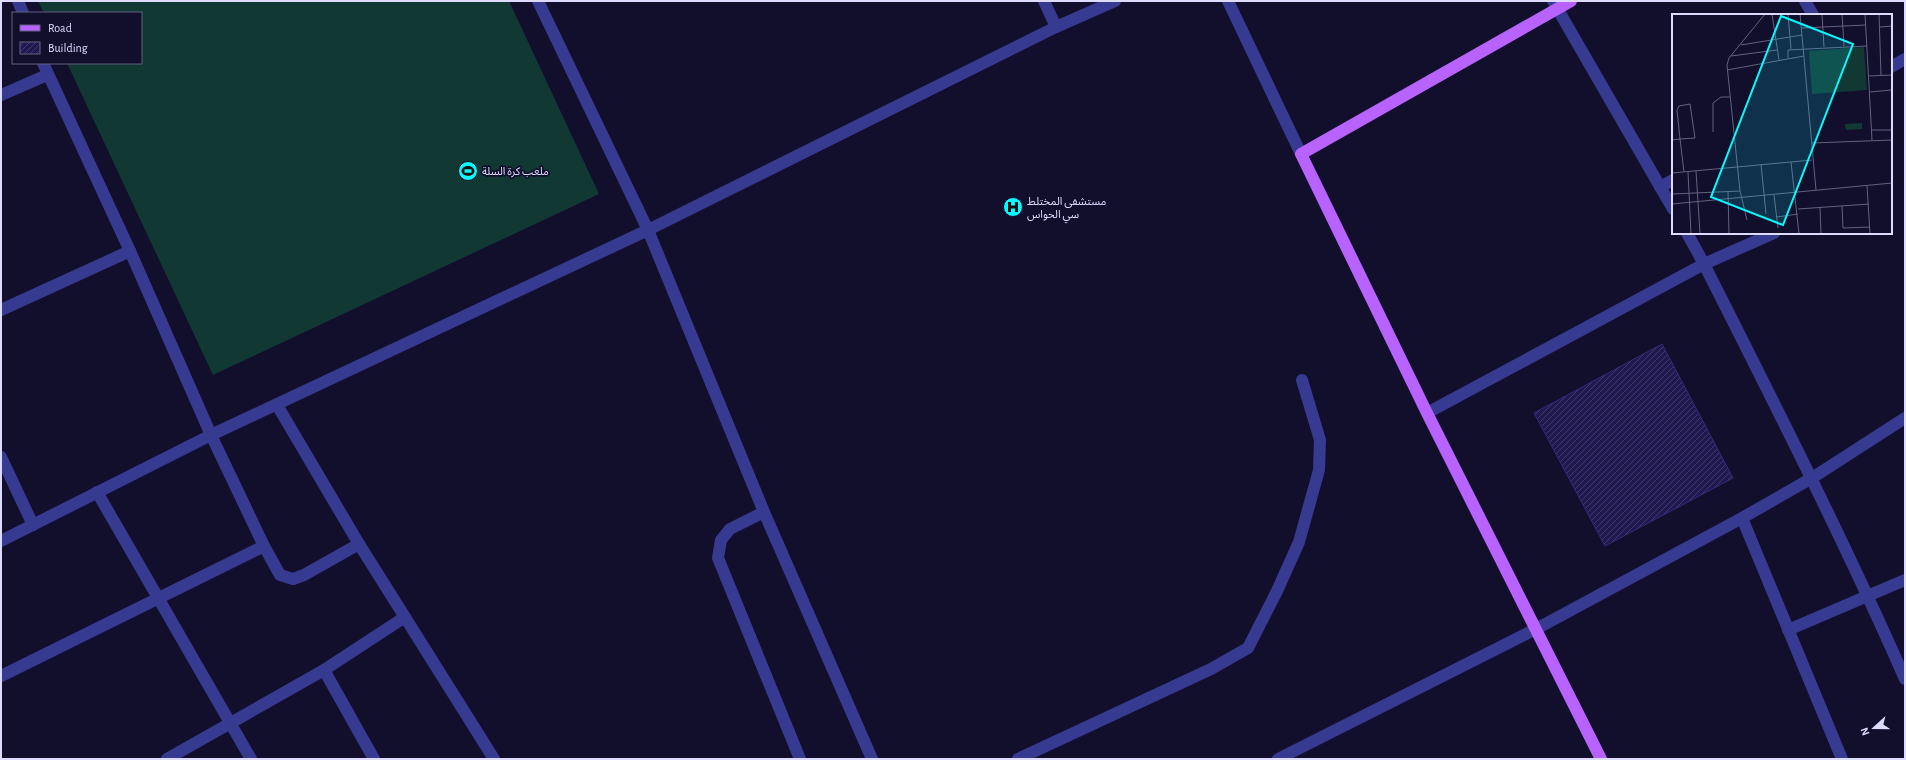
<svg xmlns="http://www.w3.org/2000/svg" width="1906" height="760" font-family="'Alegreya Sans','Noto Sans Arabic',sans-serif">
	<style>
		.pitch { fill: #123834 }
		.building { fill: url(#building-hatch); stroke: #342a7e }
		.lines { fill: none; stroke-linecap: round; stroke-linejoin: round }
		.minor { stroke: #363a90; stroke-width: 12 }
		.major { stroke: #b862ff; stroke-width: 12 }
		.labels { text-anchor: middle; stroke-width: 3.5; stroke-linejoin: round; paint-order: stroke }
		.poi-label { font-size: 11px; fill: #dddbff; stroke: #120f2d; text-anchor: start }
		.inset-road { fill: none; stroke: #636181; stroke-width: 1 }
		.view { fill: #07faff; fill-opacity: 0.15; stroke: #07faff; stroke-width: 2 }
		.inset-edge { fill: none; stroke: #dddbff; stroke-width: 2 }
	</style>
	<defs>
		<pattern id="building-hatch" width="6" height="6" patternUnits="userSpaceOnUse"><rect width="6" height="6" fill="#201950"/><path d="M-1 1l2-2M0 6l6-6M5 7l2-2" fill="none" stroke="#403a6a"/></pattern>
	</defs>
	<rect width="100%" height="100%" fill="#120f2d"/>
	<polygon class="pitch" points="38,1 509,1 599,194 213,375 67,63 141,63 141,13 44,13"/>
	<polygon class="building" points="1662,344 1733,478 1605,546 1534,413"/>
	<g class="lines">
		<g class="minor">
			<polyline points="18,1 23,13"/>
			<polyline points="538,1 648,230 764,512 872,759"/>
			<polyline points="1044,1 1056,27"/>
			<polyline points="1228,1 1301,154"/>
			<polyline points="1553,1 1673,209"/>
			<polyline points="1805,1 1813,15"/>
			<polyline points="43,63 130,251 211,435 264,546 280,575 293,579 304,575 359,544"/>
			<polyline points="1891,67 1905,59"/>
			<polyline points="1,95 47,75"/>
			<polyline points="1660,187 1673,180"/>
			<path d="M 1687,233 L 1704,264 C 1773,401 1843,538 1905,679"/>
			<polyline points="1,310 130,251"/>
			<polyline points="277,405 359,544 494,759"/>
			<polyline points="1427,413 1704,264 1774,233"/>
			<polyline points="1,457 33,525"/>
			<polyline points="97,492 251,759"/>
			<polyline points="764,512 730,529 721,540 718,558 800,759"/>
			<polyline points="1742,518 1842,759"/>
			<polyline points="1,541 211,435 648,230 1056,27 1115,1"/>
			<polyline points="1788,630 1905,580"/>
			<polyline points="324,670 374,759"/>
			<polyline points="1,676 264,546"/>
			<polyline points="167,759 324,670 405,617"/>
			<polyline points="1018,759 1211,669 1248,648 1277,591 1299,542 1319,470 1320,440 1302,380"/>
			<polyline points="1278,759 1536,629 1742,518 1812,478 1905,418"/>
		</g>
		<polyline class="major" points="1571,1 1301,154 1427,413 1601,759"/>
	</g>
	<defs>
		<symbol id="stadium-disc" viewBox="-11 -11 22 22"><circle r="9.5" fill="#07faff" stroke="#120f2d"/><path d="M0-5a6.5 5 0 1 0 0 10a6.5 5 0 1 0 0-10ZM-3.5-1.8h7v3.6h-7Z" fill="#111"/></symbol>
		<symbol id="hospital-disc" viewBox="-11 -11 22 22"><circle r="9.5" fill="#07faff" stroke="#120f2d"/><path d="M-5-5h3v3.5h4V-5h3V5h-3V1.5h-4V5h-3Z" fill="#111"/></symbol>
	</defs>
	<g fill-rule="evenodd">
		<use href="#stadium-disc" x="457" y="160" width="22" height="22"/>
		<use href="#hospital-disc" x="1002" y="196" width="22" height="22"/>
	</g>
	<g class="labels">
		<g class="poi-label">
			<text x="482" y="175">ملعب كرة السلة</text>
			<text x="1027" y="205">مستشفى المختلط<tspan x="1027" dy="13">سي الحواس</tspan></text>
		</g>
	</g>
	<g transform="translate(1672 14)">
		<rect width="220" height="220" fill="#120f2d"/>
		<path d="M 192,33 L 195,76 L 140,80 L 137,37 ZM 190,109 L 190,115 L 174,116 L 173,110 Z" fill="#123834"/>
		<path class="inset-road" d="M 100,0 L 107,46M 116,0 L 119,35M 128,0 L 144,176M 150,0 L 152,33M 170,0 L 172,32M 193,0 L 200,126M 207,0 L 209,61M 208,13 L 220,12M 130,14 L 194,11M 69,31 L 130,21M 59,42 L 105,36M 116,44 L 116,36 L 195,32M 55,56 L 132,42M 196,62 L 220,61M 198,78 L 219,76M 200,116 L 220,116M 41,118 L 41,89 L 49,83 L 58,83M 0,126 L 8,125 L 23,124 L 18,90 L 7,92 L 5,96 L 8,125 L 12,158M 140,129 L 220,126M 119,148 L 140,146M 89,150 L 94,200M 24,157 L 28,220M 16,158 L 19,220M 0,159 L 119,148 L 127,220M 195,172 L 198,220M 56,177 L 57,220M 0,180 L 68,177M 102,181 L 106,214M 0,190 L 220,169M 170,192 L 171,214 L 198,213M 148,194 L 149,220M 126,195 L 197,190M 105,203 L 126,200M 75,206 L 68,177 L 55,51 L 57,44 L 93,0"/>
		<path class="view" d="M 109,2 L 181,30 L 111,211 L 39,183 Z"/>
		<rect width="220" height="220" class="inset-edge"/>
	</g>
	<rect width="1906" height="760" fill="none" stroke="#dddbff" stroke-width="4"/>
	<rect x="12" y="12" width="130" height="52" fill="#120f2d" stroke="#636181"/>
	<rect x="20" y="25" width="20" height="6" fill="#b862ff" stroke="#636181"/>
	<text x="48" y="32" font-size="12" fill="#dddbff">Road</text>
	<rect x="20" y="42" width="20" height="12" fill="url(#building-hatch)" stroke="#636181"/>
	<text x="48" y="52" font-size="12" fill="#dddbff">Building</text>
	<g transform="translate(1874 728) rotate(249)" stroke="#120f2d" stroke-width="3" paint-order="stroke">
	<path d="M0-3L7 15L0 10L-7 15Z" fill="#dddbff"/>
	<text y="-6" font-size="11" font-weight="bold" text-anchor="middle" fill="#dddbff">N</text>
	</g>
</svg>
